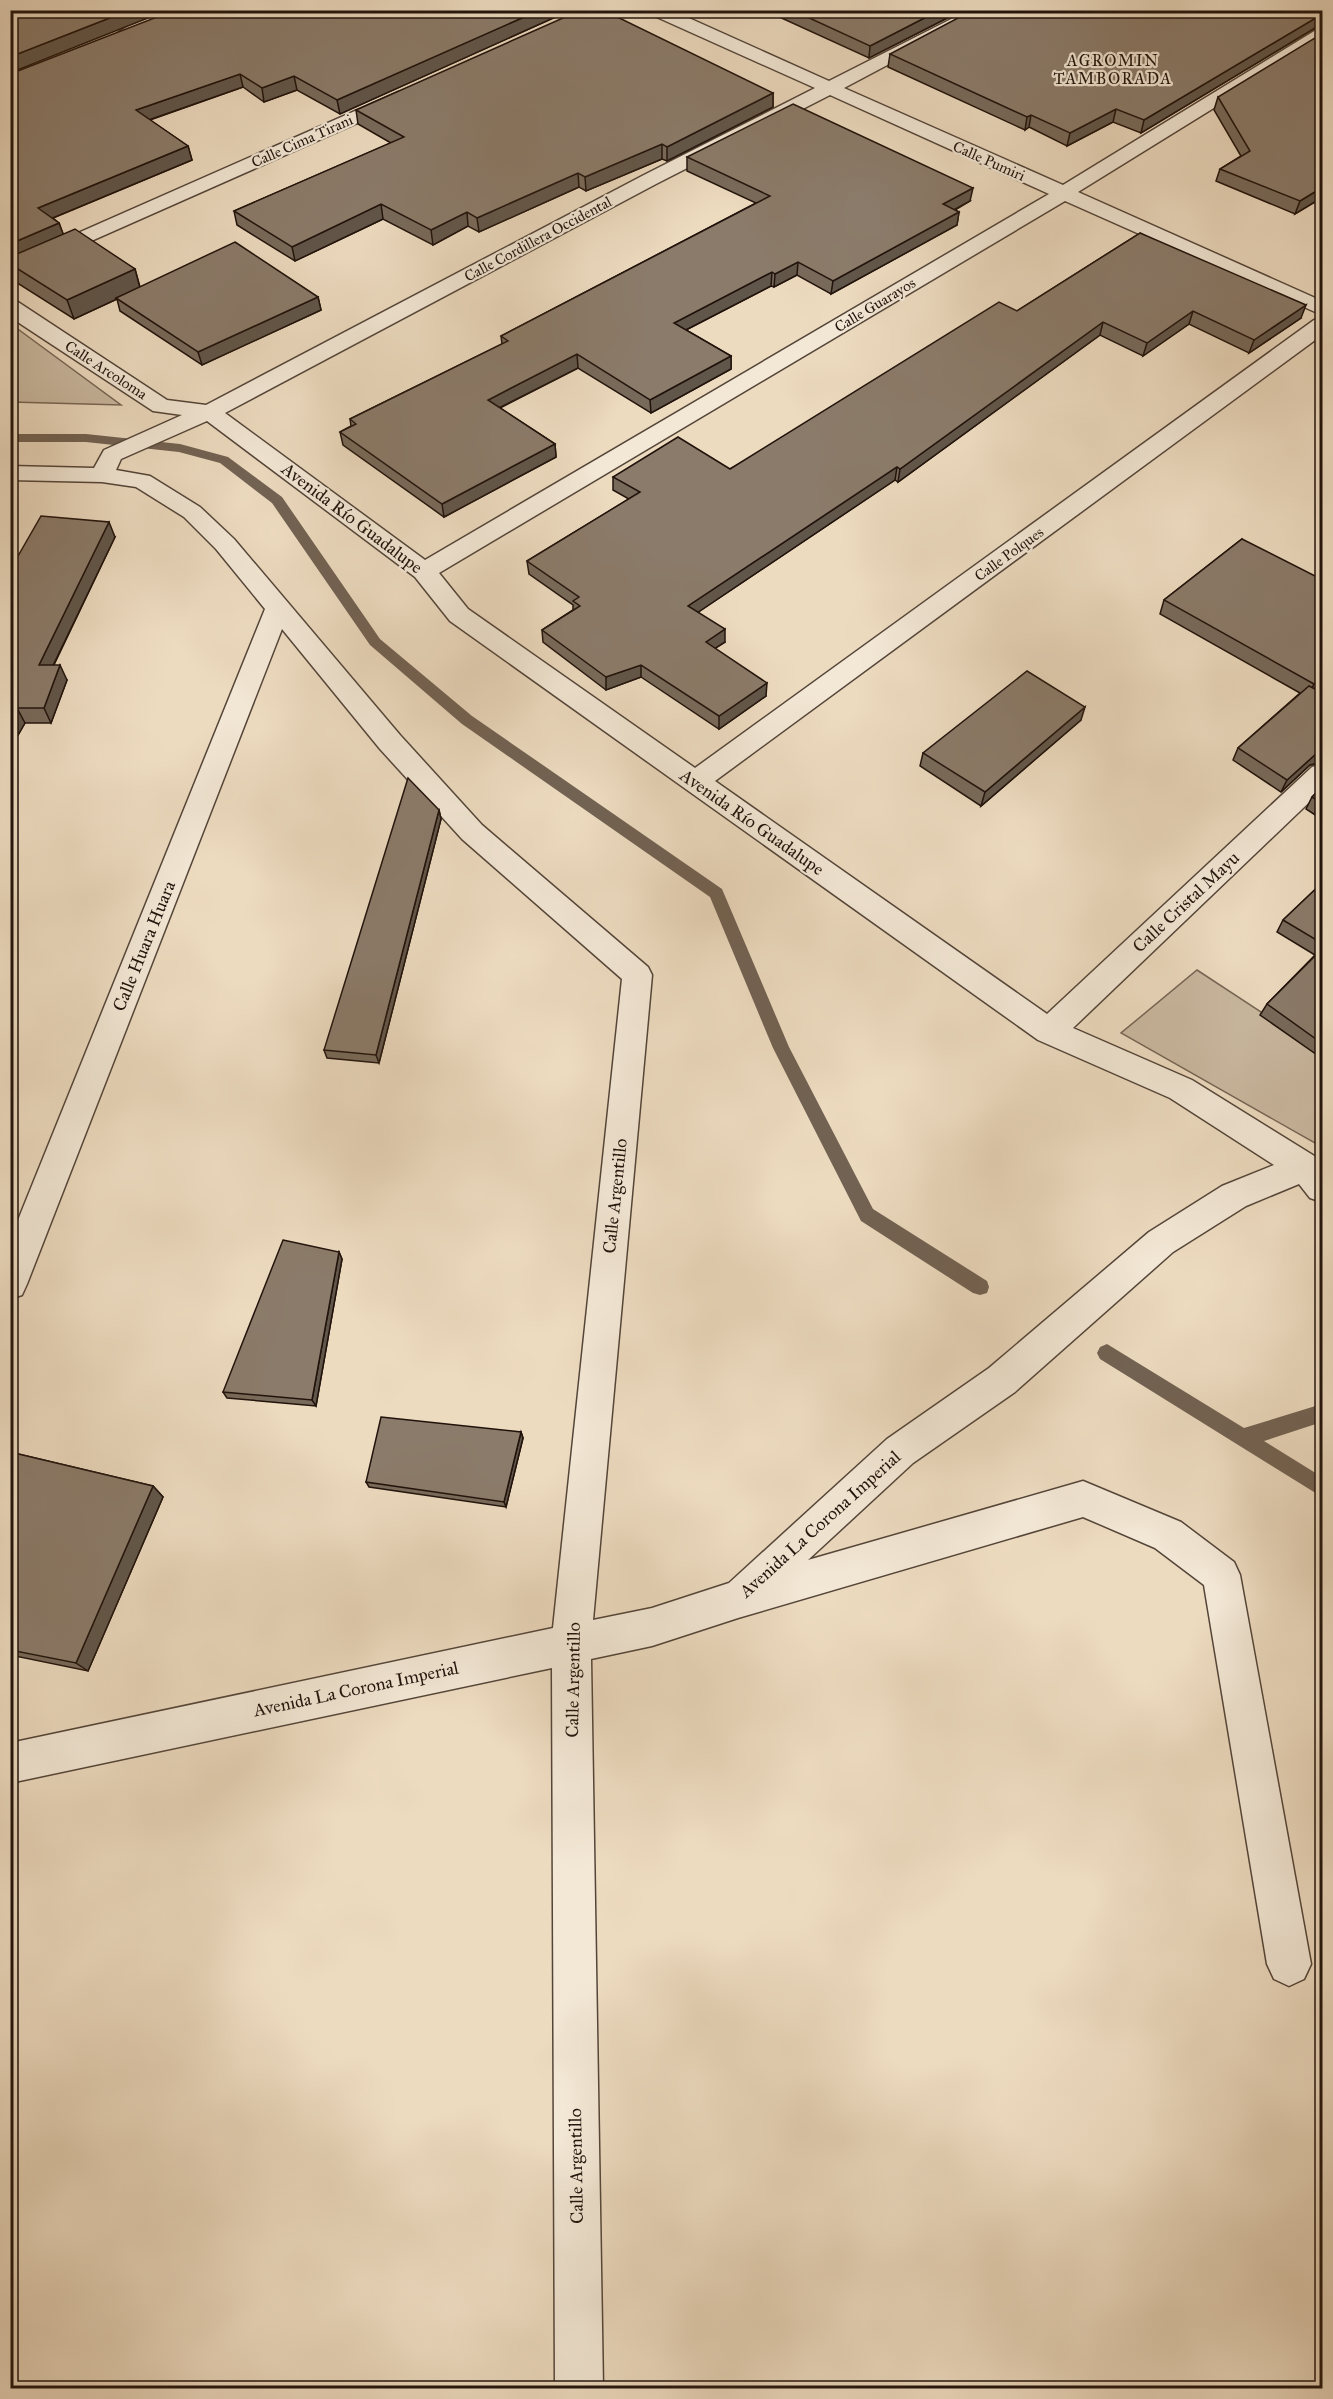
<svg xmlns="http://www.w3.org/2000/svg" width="1333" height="2399" font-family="'IM FELL Great Primer',serif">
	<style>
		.green { fill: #cab9a1; stroke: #766656; stroke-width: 1.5 }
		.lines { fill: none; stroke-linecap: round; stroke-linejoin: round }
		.stream { fill: #726253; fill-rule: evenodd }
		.minor-casing { stroke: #544539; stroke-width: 3 }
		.minor { fill: #f3e8d6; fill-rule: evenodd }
		.wall { fill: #786a5b; stroke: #21130c; stroke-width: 1.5 }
		.shaded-wall { fill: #61564a; stroke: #21130c; stroke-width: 1.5 }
		.building { fill: #8b7b6a; stroke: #21130c; stroke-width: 1.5 }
		.labels { text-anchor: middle; stroke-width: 4.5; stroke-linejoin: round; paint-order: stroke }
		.far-street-label { font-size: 15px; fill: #21130c; stroke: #f3e8d6 }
		.far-neighbourhood-label { font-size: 16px; letter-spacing: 1.5px; fill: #21130c; stroke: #f3e8d6 }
		.street-label { font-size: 18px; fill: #21130c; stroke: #f3e8d6 }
	</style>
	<rect width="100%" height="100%" fill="#eddbc0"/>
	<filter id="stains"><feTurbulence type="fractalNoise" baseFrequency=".00333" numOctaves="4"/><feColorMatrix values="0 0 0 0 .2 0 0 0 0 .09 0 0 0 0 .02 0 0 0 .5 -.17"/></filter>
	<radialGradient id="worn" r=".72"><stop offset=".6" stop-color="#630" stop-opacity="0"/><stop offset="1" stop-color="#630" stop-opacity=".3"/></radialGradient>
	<g class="green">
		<polygon points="11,324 121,405 11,402"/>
		<polygon points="1197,970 1322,1052 1322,1147 1121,1033"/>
	</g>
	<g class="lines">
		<g class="stream">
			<polygon points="10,434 86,434 180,444 228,457 282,497 380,639 472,716 722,889 789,1047 873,1209 987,1281 989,1287 987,1293 980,1295 973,1293 861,1221 773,1048 710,897 462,724 370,645 272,503 220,463 179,452 86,442 10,442"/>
			<polygon points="1107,1344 1244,1428 1322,1404 1322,1422 1264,1441 1322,1477 1322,1497 1100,1359 1097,1353 1100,1347"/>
		</g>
		<defs>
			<g id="minor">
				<polygon points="152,10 172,10 131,40 119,40 116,36 119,32"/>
				<path d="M 648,10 L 671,10 L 829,81 L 969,10 L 991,10 L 844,88 L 1063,185 L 1316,30 L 1322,29 L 1322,41 L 1078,192 L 1322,301 L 1322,315 L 1065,201 L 439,573 L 468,609 L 695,768 L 1314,320 L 1322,319 L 1322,335 L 715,781 L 1047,1014 L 1312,767 L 1322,764 L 1322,790 L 1073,1028 L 1192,1080 L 1316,1157 L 1322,1165 L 1322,1202 L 1310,1198 L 1299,1184 L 1246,1206 L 1173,1252 L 1015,1392 L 913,1463 L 808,1560 L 1083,1481 L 1181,1522 L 1234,1562 L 1240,1575 L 1311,1964 L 1304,1979 L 1289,1986 L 1274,1979 L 1267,1964 L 1204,1585 L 1155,1548 L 1083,1517 L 738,1618 L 652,1646 L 591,1659 L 603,2388 L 555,2388 L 552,1668 L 10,1783 L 10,1743 L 553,1628 L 622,979 L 462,839 L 380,749 L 282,629 L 27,1284 L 22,1295 L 10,1299 L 10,1240 L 265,609 L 216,549 L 184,517 L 136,487 L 102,482 L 10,480 L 10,466 L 94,468 L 104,450 L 182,415 L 153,411 L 10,317 L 10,301 L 18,302 L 167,400 L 206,405 L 642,176 L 815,88 L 650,14 ZM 830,95 L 1049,194 L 425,560 L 225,413 L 656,184 ZM 207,421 L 415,577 L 450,621 L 1038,1040 L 1170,1098 L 1274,1165 L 1222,1186 L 1149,1232 L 989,1368 L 887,1439 L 729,1583 L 652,1608 L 593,1620 L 652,975 L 648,967 L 482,825 L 400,735 L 234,539 L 200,507 L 150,476 L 116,470 L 121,459 Z"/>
				<polygon points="398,92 405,94 407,98 405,102 10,277 10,263"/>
			</g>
		</defs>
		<use href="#minor" class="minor-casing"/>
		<use href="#minor" class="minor"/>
	</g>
	<g class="wall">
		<polygon points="571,10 340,114 297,90 264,102 243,87 150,120 188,146 192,160 53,218 59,223 63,234 135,269 140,287 318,297 321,310 202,365 120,311 117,299 74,319 11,279 10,276 10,74"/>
		<polygon points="764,10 963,10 869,58"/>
		<polygon points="1323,10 1323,27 1315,28 1141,133 1113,122 1067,146 1029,127 1025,130 888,67 890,54"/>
		<polygon points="773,93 773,107 667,161 662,159 586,191 579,187 479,232 468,226 433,245 383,219 295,261 237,225 234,211 391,143 358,124 356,110"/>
		<polygon points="1218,97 1323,197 1295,214 1216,181 1220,169 1241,156 1214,110"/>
		<polygon points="687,157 970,201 955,210 959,212 957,225 831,294 797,275 774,287 771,286 686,330 731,356 731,369 651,413 578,368 500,408 555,444 556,457 444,517 343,445 340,432 351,426 350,419 502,344 501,336 756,203 687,171"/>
		<polygon points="1140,233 1301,318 1249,353 1189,324 1143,356 1100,335 898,482 895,480 698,612 725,642 715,648 766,696 719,729 641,677 606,690 543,642 542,630 573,610 573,605 529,574 527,561 629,499 613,490 613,477 730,469 1017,311"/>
		<polygon points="115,537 54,665 67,680 51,723 25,723 10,749 10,570"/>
		<polygon points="1242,539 1317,690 1323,693 1323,762 1310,765 1281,792 1233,760 1238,748 1300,693 1160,614 1164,600"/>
		<polygon points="1081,720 981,806 920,766 923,753"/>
		<polygon points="1323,786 1323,820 1306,809 1312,797"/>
		<polygon points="439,810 441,819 379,1063 327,1058 324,1050"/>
		<polygon points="1323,882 1323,1059 1260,1015 1267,1004 1315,955 1277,932 1283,920"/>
		<polygon points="339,1252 342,1259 316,1406 227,1398 223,1392"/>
		<polygon points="521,1432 523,1438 506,1507 369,1487 366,1482"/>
		<polygon points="10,1452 153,1486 163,1497 88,1671 10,1655"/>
	</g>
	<g class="shaded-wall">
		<polygon points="130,10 168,10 10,73 10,57"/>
		<polygon points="540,10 571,10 340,114 337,100"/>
		<polygon points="940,10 963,10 869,58 870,46"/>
		<polygon points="1319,16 1315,28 1141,133 1144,120"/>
		<polygon points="240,74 243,87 140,123 136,110"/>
		<polygon points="294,76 297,90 264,102 262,88"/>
		<polygon points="773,93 773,107 667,161 667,147"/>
		<polygon points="1116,109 1113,122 1067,146 1070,133"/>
		<polygon points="1031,115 1029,127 1025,130 1027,117"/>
		<polygon points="662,144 662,159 586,191 585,177"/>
		<polygon points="188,146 192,160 43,222 38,208"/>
		<polygon points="578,173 579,187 479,232 477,218"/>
		<polygon points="1323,187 1323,197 1295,214 1300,201"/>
		<polygon points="973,188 970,201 941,217 943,204"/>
		<polygon points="381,204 383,219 295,261 292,247"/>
		<polygon points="467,212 468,226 433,245 431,230"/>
		<polygon points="959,212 957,225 831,294 833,281"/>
		<polygon points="59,223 64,236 10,260 10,244"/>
		<polygon points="798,262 797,275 774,287 775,274"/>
		<polygon points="135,269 140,288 116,298 117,299 74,319 67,300"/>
		<polygon points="772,272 771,286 674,336 674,323"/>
		<polygon points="318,297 321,310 202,365 198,352"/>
		<polygon points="1306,305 1301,318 1249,353 1254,340"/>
		<polygon points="1193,311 1189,324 1143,356 1147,343"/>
		<polygon points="1103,322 1100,335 898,482 900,469"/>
		<polygon points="577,354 578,368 489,413 488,400"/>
		<polygon points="731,356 731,369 651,413 650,400"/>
		<polygon points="555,444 556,457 444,517 442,504"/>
		<polygon points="897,467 895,480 688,619 688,606"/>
		<polygon points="109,522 115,537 46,680 39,665"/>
		<polygon points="725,629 725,642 705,655 706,642"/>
		<polygon points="60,665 67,680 51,723 44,708"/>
		<polygon points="641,665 641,677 606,690 606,677"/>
		<polygon points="1323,677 1323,685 1307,697 1314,684"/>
		<polygon points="767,683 766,696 719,729 719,716"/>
		<polygon points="1085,707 1081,720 981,806 985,792"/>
		<polygon points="17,708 25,723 10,749 10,721"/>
		<polygon points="1323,752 1323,762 1310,765 1281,792 1287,780 1317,753"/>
		<polygon points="439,810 441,819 379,1063 376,1055"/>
		<polygon points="339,1252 342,1259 316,1406 312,1400"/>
		<polygon points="521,1432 523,1438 506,1507 504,1502"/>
		<polygon points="153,1486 163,1497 88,1671 76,1663"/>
	</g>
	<g class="building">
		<polygon points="10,10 130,10 10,57"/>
		<polygon points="175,10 540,10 337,100 294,76 262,88 240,74 136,110 188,146 38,208 59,223 10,244 10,74"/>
		<polygon points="581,10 603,10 773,93 667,147 662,144 585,177 578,173 477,218 467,212 431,230 381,204 292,247 234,211 404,137 356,110"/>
		<polygon points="792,10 940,10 870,46"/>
		<polygon points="973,10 1323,10 1323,15 1319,16 1144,120 1116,109 1070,133 1031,115 1027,117 890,54"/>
		<polygon points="1323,33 1323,187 1300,201 1220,169 1250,151 1218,97"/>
		<polygon points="793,104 973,188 943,204 959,212 833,281 798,262 775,274 772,272 674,323 731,356 650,400 577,354 488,400 555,444 442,504 340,432 356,424 350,419 508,341 501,336 770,196 687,157"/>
		<polygon points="75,229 135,269 67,300 10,264 10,257"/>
		<polygon points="1140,233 1306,305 1254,340 1193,311 1147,343 1103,322 900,469 897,467 688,606 725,629 706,642 767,683 719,716 641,665 606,677 542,630 580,606 573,601 579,597 527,561 640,492 613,477 678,437 730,469 999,302 1017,311"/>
		<polygon points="235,242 318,297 198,352 116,298"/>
		<polygon points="41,516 109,522 39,665 60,665 44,708 17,708 10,721 10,570"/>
		<polygon points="1242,539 1323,580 1323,677 1314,684 1164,600"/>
		<polygon points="1027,671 1085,707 985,792 923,753"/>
		<polygon points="1309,686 1323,693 1323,752 1317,753 1287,780 1238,748"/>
		<polygon points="408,778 439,810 376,1055 324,1050"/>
		<polygon points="1323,786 1323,804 1312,797"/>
		<polygon points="1323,882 1323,944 1283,920"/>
		<polygon points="1323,948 1323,1044 1267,1004"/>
		<polygon points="283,1240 339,1252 312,1400 223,1392"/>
		<polygon points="381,1417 521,1432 504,1502 366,1482"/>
		<polygon points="10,1452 153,1486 76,1663 10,1650"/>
	</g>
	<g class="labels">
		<g class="far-street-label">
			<text transform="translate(302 141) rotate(-24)" y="5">Calle Cima Tirani</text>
			<text transform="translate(989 161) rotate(24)" y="5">Calle Pumiri</text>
			<text transform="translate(538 239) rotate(-28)" y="5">Calle Cordillera Occidental</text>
			<text transform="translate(875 305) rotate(-31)" y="5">Calle Guarayos</text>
			<text transform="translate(106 370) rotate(33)" y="5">Calle Arcoloma</text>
			<text transform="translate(1009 554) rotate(-36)" y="5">Calle Polques</text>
		</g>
		<g class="far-neighbourhood-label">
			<text x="1113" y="66">AGROMIN<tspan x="1113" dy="18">TAMBORADA</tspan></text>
		</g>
		<g class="street-label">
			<text transform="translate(352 518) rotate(37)" y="6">Avenida Río Guadalupe</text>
			<text transform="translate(752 822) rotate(35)" y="6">Avenida Río Guadalupe</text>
			<text transform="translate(1186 902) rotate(-43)" y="6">Calle Cristal Mayu</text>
			<text transform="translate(144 946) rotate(-68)" y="6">Calle Huara Huara</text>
			<text transform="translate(615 1196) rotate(-84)" y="6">Calle Argentillo</text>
			<text transform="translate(820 1524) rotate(-42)" y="6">Avenida La Corona Imperial</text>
			<text transform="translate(573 1680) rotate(-89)" y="6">Calle Argentillo</text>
			<text transform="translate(356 1689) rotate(-12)" y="6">Avenida La Corona Imperial</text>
			<text transform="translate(576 2166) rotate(-91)" y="6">Calle Argentillo</text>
		</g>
	</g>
	<rect width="1333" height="2399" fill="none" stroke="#eddbc0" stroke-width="36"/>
	<rect x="12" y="12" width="1309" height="2375" fill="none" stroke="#21130c" stroke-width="3"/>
	<rect x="18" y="18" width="1297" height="2363" fill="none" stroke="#21130c" stroke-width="1.5"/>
	<rect width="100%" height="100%" filter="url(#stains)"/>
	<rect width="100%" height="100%" fill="url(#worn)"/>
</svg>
